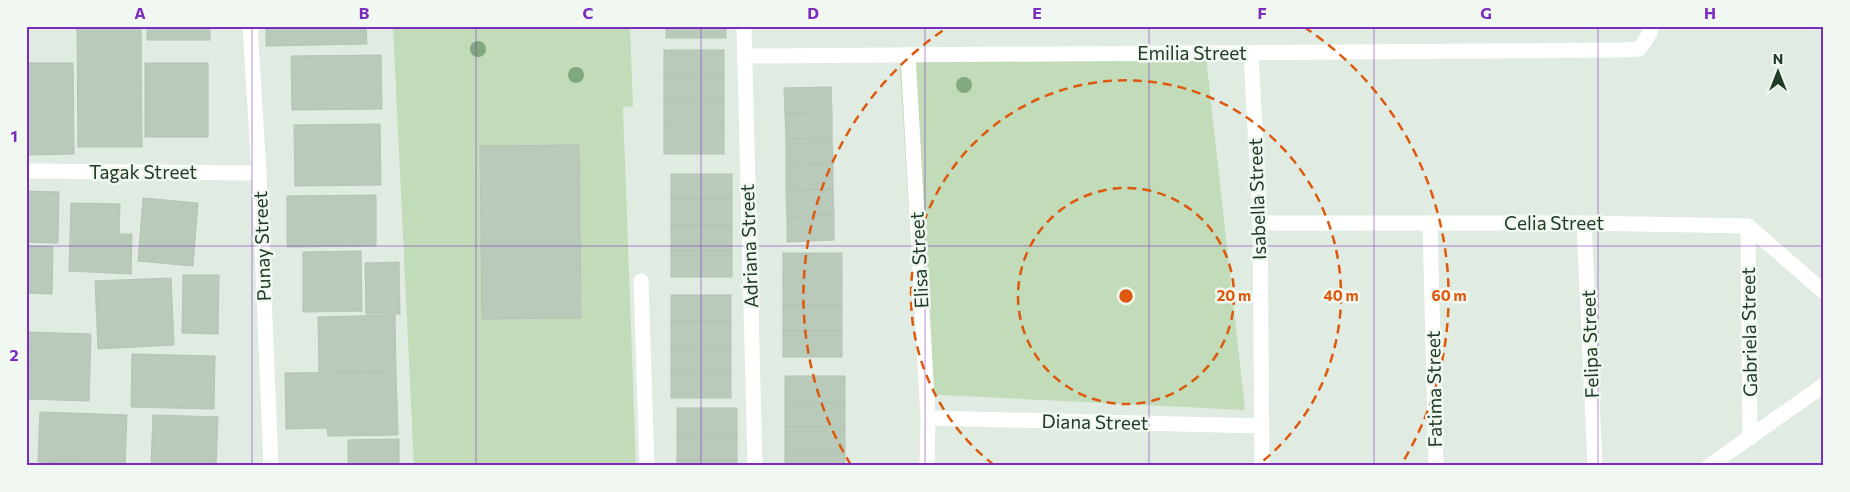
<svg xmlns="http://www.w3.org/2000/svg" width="1850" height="492" font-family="Commissioner,sans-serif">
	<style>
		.green { fill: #c2dcb9 }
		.building { fill: #b9c9ba; stroke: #b3c4b4 }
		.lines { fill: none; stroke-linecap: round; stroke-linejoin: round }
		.minor { stroke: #fff; stroke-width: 15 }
		.tree { fill: #82a87d }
		.grid { fill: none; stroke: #7b2cbf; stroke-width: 1; stroke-opacity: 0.55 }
		.ring { fill: none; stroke: #de580d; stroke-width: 2.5; stroke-dasharray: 9 6 }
		.labels { text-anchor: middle; stroke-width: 5; stroke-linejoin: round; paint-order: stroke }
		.street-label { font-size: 19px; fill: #213b27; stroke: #f1f8f1 }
		.centre { fill: #de580d; stroke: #f1f8f1; stroke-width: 2.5 }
		.ring-label { font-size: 15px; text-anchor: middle; font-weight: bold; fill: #de580d; stroke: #f1f8f1; stroke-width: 5; stroke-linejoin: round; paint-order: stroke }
		.neatline { fill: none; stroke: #7b2cbf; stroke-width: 2 }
		.grid-label { font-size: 16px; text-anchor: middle; font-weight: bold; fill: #7b2cbf }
	</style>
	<rect width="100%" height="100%" fill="#e0ebe1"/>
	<g class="green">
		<polygon points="393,26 630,26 633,106 623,107 636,466 414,466"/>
		<polygon points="899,51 1206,57 1245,410 920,394"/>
	</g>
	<g class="building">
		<rect x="147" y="26" width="63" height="14"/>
		<polygon points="266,26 366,26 367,44 266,46"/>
		<rect x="666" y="26" width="60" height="12"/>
		<polygon points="77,27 141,27 142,147 78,147"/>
		<rect x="664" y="50" width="60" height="27"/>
		<polygon points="381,55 382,109 292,110 291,56"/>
		<polygon points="26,63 73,63 74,154 26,155"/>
		<rect x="145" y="63" width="63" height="74"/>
		<rect x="664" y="77" width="60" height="25"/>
		<polygon points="831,87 832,112 785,113 784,88"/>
		<rect x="664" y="102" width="60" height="26"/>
		<polygon points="832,112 832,138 786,139 785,113"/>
		<polygon points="380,124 381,185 295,186 294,125"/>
		<rect x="664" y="128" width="60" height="26"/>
		<polygon points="832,138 833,164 786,165 786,139"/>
		<polygon points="579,145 581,318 482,319 480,146"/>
		<polygon points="833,164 833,189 786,190 786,165"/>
		<rect x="671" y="174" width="61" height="25"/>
		<polygon points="833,189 834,215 787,216 786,190"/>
		<polygon points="26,191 59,192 58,243 26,242"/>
		<polygon points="376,195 376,246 287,247 287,196"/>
		<polygon points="143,198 198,203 193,266 138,261"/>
		<rect x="671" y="199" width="61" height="26"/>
		<polygon points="71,203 120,204 119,234 132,234 131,274 69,271"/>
		<polygon points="834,215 834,240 787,242 787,216"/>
		<rect x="671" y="225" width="61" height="26"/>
		<polygon points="26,246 53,247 52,294 26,293"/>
		<polygon points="361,251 362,311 303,312 303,252"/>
		<rect x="671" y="251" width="61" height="26"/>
		<rect x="783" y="253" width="59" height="27"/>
		<polygon points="399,262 400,314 366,314 365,263"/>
		<polygon points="183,275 219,275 218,334 182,333"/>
		<polygon points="171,278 174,345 98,349 95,281"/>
		<rect x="783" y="280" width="59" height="25"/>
		<rect x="671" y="295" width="60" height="26"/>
		<rect x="783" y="305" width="59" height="26"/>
		<polygon points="395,315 396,371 319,373 318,317"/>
		<rect x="671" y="321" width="60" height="25"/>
		<rect x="783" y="331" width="59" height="26"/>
		<polygon points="26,332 91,334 89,401 26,399"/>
		<rect x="671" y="346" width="60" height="27"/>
		<polygon points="132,354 215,356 214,409 131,407"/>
		<polygon points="396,372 398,435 328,436 327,428 286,429 285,373"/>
		<rect x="671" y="373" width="60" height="25"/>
		<rect x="785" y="376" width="60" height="26"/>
		<rect x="785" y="402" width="60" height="25"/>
		<rect x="677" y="408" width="60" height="26"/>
		<polygon points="40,412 127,415 125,465 38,462"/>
		<polygon points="153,415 218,417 216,466 151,466"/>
		<rect x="785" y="427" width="60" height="27"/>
		<rect x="677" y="434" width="60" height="26"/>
		<polygon points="399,439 399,464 348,465 348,440"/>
		<rect x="785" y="454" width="60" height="12"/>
		<rect x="677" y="460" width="60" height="6"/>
	</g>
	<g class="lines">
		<g class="minor">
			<polyline points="250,26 259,173 271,466"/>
			<polyline points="744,26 755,466"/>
			<polyline points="1251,53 1260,223 1262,466"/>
			<polyline points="908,54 928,418 927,466"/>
			<polyline points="744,56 1619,50 1639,49 1650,33 1650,26"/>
			<polyline points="26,171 259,173"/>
			<polyline points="1260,223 1584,223 1748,226 1824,292"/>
			<polyline points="1430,223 1436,466"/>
			<polyline points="1584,223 1595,466"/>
			<polyline points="1748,226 1750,438"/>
			<polyline points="641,281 647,466"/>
			<polyline points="928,418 1261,426"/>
			<polyline points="1709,466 1824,385"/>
		</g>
	</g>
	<g class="tree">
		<circle cx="478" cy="49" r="8"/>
		<circle cx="576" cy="75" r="8"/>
		<circle cx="964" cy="85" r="8"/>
	</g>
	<path class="grid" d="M 252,26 L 252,466M 476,26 L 476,466M 701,26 L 701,466M 925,26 L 925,466M 1149,26 L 1149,466M 1374,26 L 1374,466M 1598,26 L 1598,466M 26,246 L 1824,246"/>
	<g class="ring">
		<circle cx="1126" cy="296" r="108"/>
		<path d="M994 465A215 215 0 1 1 1258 465"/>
		<path d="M851 465A323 323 0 0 1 948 27M1304 27A323 323 0 0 1 1401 465"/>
	</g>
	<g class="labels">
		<g class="street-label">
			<text x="1192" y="60">Emilia Street</text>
			<text x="143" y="179">Tagak Street</text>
			<text transform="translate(1257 199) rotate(-92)" y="7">Isabella Street</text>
			<text x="1554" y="230">Celia Street</text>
			<text transform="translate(262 246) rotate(-92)" y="7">Punay Street</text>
			<text transform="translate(749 246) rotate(-92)" y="7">Adriana Street</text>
			<text transform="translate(919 260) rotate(-93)" y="7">Elisa Street</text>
			<text transform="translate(1749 332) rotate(-91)" y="7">Gabriela Street</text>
			<text transform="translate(1590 344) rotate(-92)" y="7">Felipa Street</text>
			<text transform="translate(1434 389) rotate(-91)" y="7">Fatima Street</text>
			<text transform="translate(1095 422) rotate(1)" y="7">Diana Street</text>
		</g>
	</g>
	<circle cx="1126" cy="296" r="8" class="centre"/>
	<g class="ring-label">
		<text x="1234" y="301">20 m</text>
		<text x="1341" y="301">40 m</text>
		<text x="1449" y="301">60 m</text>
	</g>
	<rect width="1850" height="492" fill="none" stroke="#f1f8f1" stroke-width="55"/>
	<g transform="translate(1778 72)" stroke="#f1f8f1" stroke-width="4" paint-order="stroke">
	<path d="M0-4L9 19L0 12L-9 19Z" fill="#213b27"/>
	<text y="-8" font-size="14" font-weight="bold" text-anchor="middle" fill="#213b27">N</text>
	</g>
	<rect x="28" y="28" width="1794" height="436" class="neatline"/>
	<g class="grid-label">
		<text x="140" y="19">A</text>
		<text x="364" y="19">B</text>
		<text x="588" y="19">C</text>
		<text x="813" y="19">D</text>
		<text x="1037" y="19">E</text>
		<text x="1262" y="19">F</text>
		<text x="1486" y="19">G</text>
		<text x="1710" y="19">H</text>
		<text x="14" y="142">1</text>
		<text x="14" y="361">2</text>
	</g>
</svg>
